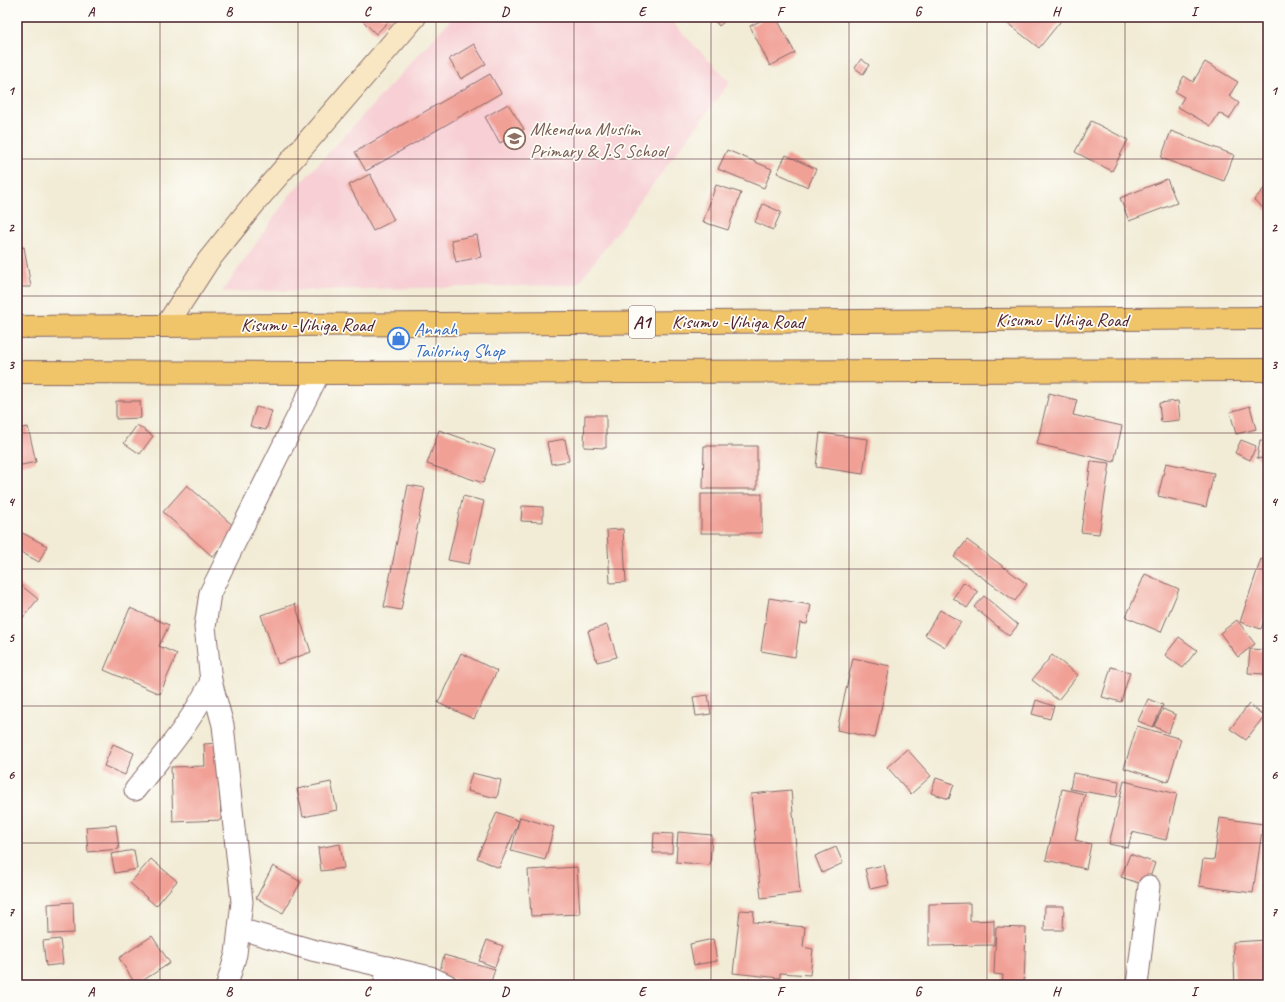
<svg xmlns="http://www.w3.org/2000/svg" width="1285" height="1002" font-family="Caveat,sans-serif">
	<style>
		.built { fill: #f7cfd4 }
		.building { fill: #f1a096 }
		.lines { fill: none; stroke-linecap: round; stroke-linejoin: round }
		.street-casing { stroke: #856767; stroke-width: 23 }
		.secondary-casing { stroke: #856767; stroke-width: 24 }
		.highway-casing { stroke: #856767; stroke-width: 24 }
		.street { stroke: #fff; stroke-width: 21 }
		.secondary { stroke: #f9e7c3; stroke-width: 22 }
		.highway { stroke: #f0c469; stroke-width: 22 }
		.grid { fill: none; stroke: #4a1f2b; stroke-width: 1; stroke-opacity: 0.55 }
		.labels { text-anchor: middle; stroke-width: 3.5; stroke-linejoin: round; paint-order: stroke }
		.shield { fill: #fdfcf7; stroke: #806168; stroke-width: 1 }
		.shield-label { font-size: 18px; font-weight: bold; fill: #4a1f2b }
		.education-label { font-size: 19px; fill: #785e54; stroke: #fdfcf7; text-anchor: start }
		.street-label { font-size: 19px; fill: #4a1f2b; stroke: #fdfcf7 }
		.shop-label { font-size: 19px; fill: #366cbe; stroke: #fdfcf7; text-anchor: start }
		.neatline { fill: none; stroke: #4a1f2b; stroke-width: 1.5 }
		.grid-label { font-size: 13px; text-anchor: middle; font-weight: bold; fill: #4a1f2b }
	</style>
	<rect width="100%" height="100%" fill="#fdfcf7"/>
	<filter id="ink" filterUnits="userSpaceOnUse"><feTurbulence type="fractalNoise" baseFrequency=".025" numOctaves="2"/><feDisplacementMap in="SourceGraphic" scale="8" xChannelSelector="R" yChannelSelector="G"/><feConvolveMatrix kernelMatrix="1 2 1 2 8 2 1 2 1" color-interpolation-filters="sRGB"/></filter>
	<filter id="wash" filterUnits="userSpaceOnUse"><feTurbulence type="fractalNoise" baseFrequency=".012" numOctaves="4" result="noise"/><feDisplacementMap in="SourceGraphic" scale="16" xChannelSelector="R" yChannelSelector="G"/><feGaussianBlur stdDeviation="0.9" result="paint"/><feColorMatrix in="noise" values="0 0 0 0 0 0 0 0 0 0 0 0 0 0 0 0 0 1.4 0 .05"/><feComposite in="paint" operator="in"/></filter>
	<g filter="url(#wash)">
		<rect width="100%" height="100%" fill="#f2ecd6"/>
		<polygon class="built" points="453,17 667,17 730,82 577,285 222,292 289,196"/>
		<g id="blocks">
			<g class="building">
				<polygon points="359,17 393,17 376,34"/>
				<polygon points="712,17 730,17 719,26"/>
				<polygon points="768,17 776,17 795,53 770,66 750,26"/>
				<polygon points="1003,17 1064,17 1039,48 1002,19"/>
				<polygon points="474,44 486,64 461,79 449,59"/>
				<polygon points="861,59 869,65 863,74 855,68"/>
				<polygon points="1205,62 1238,82 1229,96 1239,103 1229,119 1219,113 1211,126 1178,107 1184,97 1175,92 1184,76 1193,82"/>
				<polygon points="490,74 501,93 366,171 355,152"/>
				<polygon points="508,104 524,129 500,143 485,117"/>
				<polygon points="1091,121 1128,140 1112,171 1075,152"/>
				<polygon points="1171,131 1234,155 1224,181 1161,158"/>
				<polygon points="727,150 772,169 764,188 718,169"/>
				<polygon points="786,155 816,169 808,187 777,173"/>
				<polygon points="370,174 394,220 373,231 349,185"/>
				<polygon points="1167,179 1177,203 1129,221 1120,198"/>
				<polygon points="1268,184 1268,212 1254,200"/>
				<polygon points="716,185 741,193 728,230 703,222"/>
				<polygon points="763,204 781,212 773,230 755,222"/>
				<polygon points="477,235 481,257 456,262 451,240"/>
				<polygon points="24,247 31,287 17,287 17,249"/>
				<polygon points="1049,393 1077,400 1073,415 1122,426 1114,462 1037,444"/>
				<polygon points="116,401 140,401 141,418 116,419"/>
				<polygon points="1178,401 1180,420 1161,422 1159,403"/>
				<polygon points="1250,406 1256,429 1236,434 1230,412"/>
				<polygon points="256,407 272,411 266,430 250,426"/>
				<polygon points="585,415 606,415 606,448 584,447"/>
				<polygon points="137,425 153,436 140,454 124,443"/>
				<polygon points="28,427 36,462 17,466 17,429"/>
				<polygon points="439,430 495,450 483,483 427,464"/>
				<polygon points="820,433 868,439 863,474 816,467"/>
				<polygon points="565,439 569,461 551,464 547,442"/>
				<polygon points="1241,440 1256,446 1250,460 1235,453"/>
				<polygon points="1260,440 1268,441 1268,459 1257,458"/>
				<polygon points="704,446 757,446 757,489 703,489"/>
				<polygon points="1091,461 1110,463 1099,534 1081,532"/>
				<polygon points="1166,463 1214,473 1206,507 1158,496"/>
				<polygon points="187,485 237,529 213,557 163,512"/>
				<polygon points="408,485 425,488 401,610 384,607"/>
				<rect x="701" y="494" width="61" height="39"/>
				<polygon points="463,496 484,501 469,564 448,560"/>
				<polygon points="522,506 543,507 543,522 521,521"/>
				<polygon points="623,529 626,582 610,583 607,530"/>
				<polygon points="17,530 47,546 39,562 17,550"/>
				<polygon points="967,540 1027,584 1015,601 954,557"/>
				<polygon points="1261,559 1268,562 1268,608 1261,629 1240,622"/>
				<polygon points="1145,574 1179,589 1161,632 1126,617"/>
				<polygon points="17,582 38,599 17,625"/>
				<polygon points="964,582 978,592 967,608 953,598"/>
				<polygon points="984,596 1018,625 1009,636 974,607"/>
				<polygon points="769,598 811,605 807,624 800,623 795,657 761,651"/>
				<polygon points="295,604 311,652 278,664 261,615"/>
				<polygon points="130,608 169,625 159,646 177,654 160,694 104,670"/>
				<polygon points="940,610 961,622 945,647 925,635"/>
				<polygon points="1237,620 1255,644 1238,657 1220,633"/>
				<polygon points="607,625 617,657 597,662 588,631"/>
				<polygon points="1179,637 1197,650 1183,668 1165,655"/>
				<polygon points="1250,649 1266,650 1264,674 1248,673"/>
				<polygon points="461,653 497,671 474,719 438,703"/>
				<polygon points="1052,655 1078,675 1058,700 1032,680"/>
				<polygon points="853,658 890,666 875,738 837,730"/>
				<polygon points="1111,667 1130,672 1121,702 1102,697"/>
				<polygon points="708,695 711,714 696,716 693,697"/>
				<polygon points="1148,699 1163,705 1153,727 1138,721"/>
				<polygon points="1036,700 1054,706 1050,719 1032,714"/>
				<polygon points="1249,704 1264,716 1246,740 1230,729"/>
				<polygon points="1163,709 1176,715 1168,733 1154,726"/>
				<polygon points="1137,726 1181,739 1168,782 1124,768"/>
				<polygon points="218,743 221,820 173,822 171,767 205,766 204,744"/>
				<polygon points="113,744 134,753 125,775 104,766"/>
				<polygon points="907,749 931,776 911,794 887,767"/>
				<polygon points="472,773 501,780 497,798 467,791"/>
				<polygon points="1073,773 1119,781 1117,797 1070,789"/>
				<polygon points="936,778 954,784 949,799 931,793"/>
				<polygon points="1124,781 1177,794 1166,840 1132,832 1128,848 1109,844"/>
				<polygon points="331,782 337,810 303,817 297,789"/>
				<polygon points="1062,789 1085,794 1075,840 1091,844 1086,869 1046,860"/>
				<polygon points="791,790 800,893 761,898 751,794"/>
				<polygon points="497,812 519,821 499,868 477,858"/>
				<polygon points="520,817 554,827 545,860 511,851"/>
				<polygon points="1220,818 1263,824 1253,893 1199,886 1203,859 1214,860"/>
				<polygon points="116,825 119,849 88,852 86,827"/>
				<polygon points="678,832 712,835 710,865 676,862"/>
				<polygon points="654,833 673,834 672,853 653,853"/>
				<polygon points="340,844 344,868 321,871 318,848"/>
				<polygon points="836,847 843,863 822,873 815,856"/>
				<polygon points="134,850 137,869 115,873 111,854"/>
				<polygon points="1130,854 1155,863 1147,886 1121,877"/>
				<polygon points="151,859 177,881 156,906 130,883"/>
				<polygon points="884,865 889,885 870,889 865,869"/>
				<polygon points="273,866 301,882 283,913 256,898"/>
				<polygon points="577,867 580,914 531,916 528,870"/>
				<polygon points="73,902 74,933 49,934 48,904"/>
				<polygon points="970,903 970,921 994,920 994,945 929,946 929,904"/>
				<polygon points="1045,906 1064,906 1063,930 1044,930"/>
				<polygon points="740,910 754,911 753,922 805,927 803,947 813,949 810,975 780,973 780,978 733,973"/>
				<polygon points="996,927 1026,928 1024,985 1002,985 1003,975 994,974"/>
				<polygon points="152,936 170,963 136,985 119,958"/>
				<polygon points="60,939 63,964 46,966 43,941"/>
				<polygon points="713,939 717,961 694,965 690,944"/>
				<polygon points="487,940 503,946 495,967 479,961"/>
				<polygon points="1267,940 1268,985 1235,985 1233,942"/>
				<polygon points="444,955 495,969 490,985 475,985 439,975"/>
				<polygon points="750,978 752,985 732,985 732,982"/>
			</g>
		</g>
	</g>
	<g filter="url(#ink)">
		<use href="#blocks" fill-opacity="0" stroke="#856767" stroke-width="1"/>
		<g class="lines">
			<defs>
				<g id="street">
					<path d="M 135,790 C 163,755 192,722 211,681"/>
					<polyline points="240,929 312,950 430,977 447,985"/>
					<polyline points="227,985 236,954 242,902 223,725 211,681 205,627 210,593 319,373"/>
					<polyline points="384,985 388,967"/>
					<polyline points="1137,985 1149,886"/>
				</g>
				<polyline id="secondary" points="166,326 208,261 257,200 415,17"/>
				<g id="highway">
					<polyline points="17,327 1268,318"/>
					<polyline points="17,372 319,373 1268,370"/>
				</g>
			</defs>
			<use href="#street" class="street-casing"/>
			<use href="#secondary" class="secondary-casing"/>
			<use href="#highway" class="highway-casing"/>
			<use href="#street" class="street"/>
			<use href="#secondary" class="secondary"/>
			<use href="#highway" class="highway"/>
		</g>
	</g>
	<path class="grid" d="M 160,17 L 160,985M 298,17 L 298,985M 436,17 L 436,985M 574,17 L 574,985M 711,17 L 711,985M 849,17 L 849,985M 987,17 L 987,985M 1125,17 L 1125,985M 17,159 L 1268,159M 17,296 L 1268,296M 17,433 L 1268,433M 17,569 L 1268,569M 17,706 L 1268,706M 17,843 L 1268,843"/>
	<defs>
		<symbol id="school-ring" viewBox="-11 -11 22 22"><circle r="9.5" fill="#fdfcf7" stroke="#8d6e63" stroke-width="1.5"/><path d="M0-5L7-2L0 1L-7-2ZM-4 1L0 2.5L4 1V4Q0 6-4 4Z" fill="#8d6e63"/></symbol>
		<symbol id="shop-ring" viewBox="-11 -11 22 22"><circle r="9.5" fill="#fdfcf7" stroke="#3f7fe0" stroke-width="1.5"/><path d="M-5-2.5h2.3a2.7 3.5 0 0 1 5.4 0H5L5.5 6h-11ZM-1.5-2.5h3a1.5 2.3 0 0 0-3 0Z" fill="#3f7fe0"/></symbol>
	</defs>
	<g fill-rule="evenodd">
		<use href="#school-ring" x="502" y="126" width="25" height="25"/>
		<use href="#shop-ring" x="386" y="326" width="25" height="25"/>
	</g>
	<g class="labels">
		<rect class="shield" x="629" y="306" width="26" height="32" rx="3"/>
		<g class="shield-label">
			<text x="642" y="328">A1</text>
		</g>
		<g class="education-label">
			<text x="530" y="135">Mkendwa Muslim<tspan x="530" dy="22">Primary &amp; J.S School</tspan></text>
		</g>
		<g class="street-label">
			<text x="1062" y="326">Kisumu -Vihiga Road</text>
			<text x="738" y="328">Kisumu -Vihiga Road</text>
			<text x="307" y="331">Kisumu -Vihiga Road</text>
		</g>
		<g class="shop-label">
			<text x="414" y="335">Annah<tspan x="414" dy="22">Tailoring Shop</tspan></text>
		</g>
	</g>
	<rect width="1285" height="1002" fill="none" stroke="#fdfcf7" stroke-width="44"/>
	<rect x="22" y="22" width="1241" height="958" class="neatline"/>
	<g class="grid-label">
		<text x="91" y="16">A</text>
		<text x="229" y="16">B</text>
		<text x="367" y="16">C</text>
		<text x="505" y="16">D</text>
		<text x="642" y="16">E</text>
		<text x="780" y="16">F</text>
		<text x="918" y="16">G</text>
		<text x="1056" y="16">H</text>
		<text x="1194" y="16">I</text>
		<text x="11" y="95">1</text>
		<text x="1274" y="95">1</text>
		<text x="11" y="232">2</text>
		<text x="1274" y="232">2</text>
		<text x="11" y="369">3</text>
		<text x="1274" y="369">3</text>
		<text x="11" y="506">4</text>
		<text x="1274" y="506">4</text>
		<text x="11" y="642">5</text>
		<text x="1274" y="642">5</text>
		<text x="11" y="779">6</text>
		<text x="1274" y="779">6</text>
		<text x="11" y="916">7</text>
		<text x="1274" y="916">7</text>
		<text x="91" y="996">A</text>
		<text x="229" y="996">B</text>
		<text x="367" y="996">C</text>
		<text x="505" y="996">D</text>
		<text x="642" y="996">E</text>
		<text x="780" y="996">F</text>
		<text x="918" y="996">G</text>
		<text x="1056" y="996">H</text>
		<text x="1194" y="996">I</text>
	</g>
</svg>
